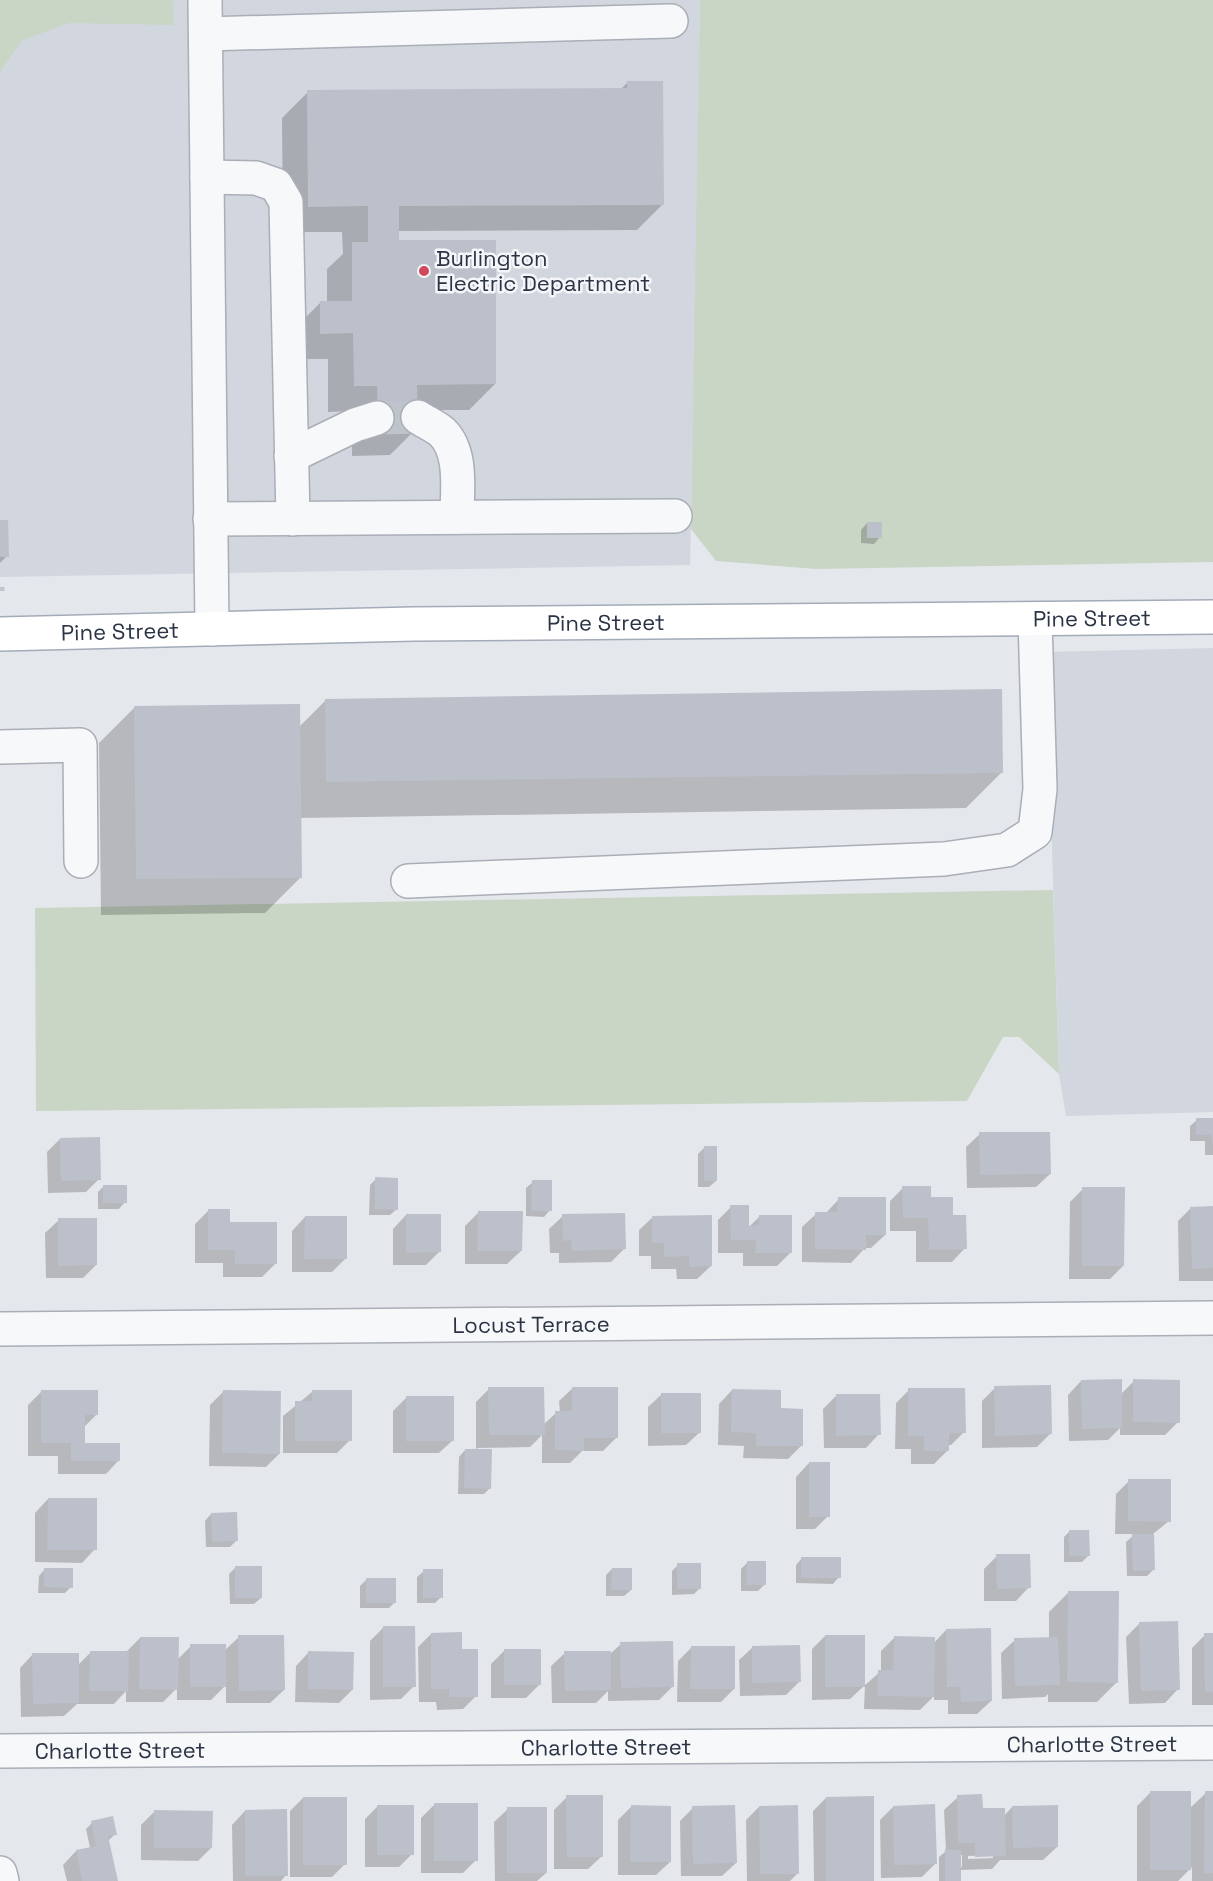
<svg xmlns="http://www.w3.org/2000/svg" width="1213" height="1881" font-family="'Space Grotesk',sans-serif">
	<style>
		.built { fill: #d2d6de }
		.green { fill: #c9d6c5 }
		.shadow { fill: #0003; fill-rule: evenodd }
		.building { fill: #bbc0ca }
		.lines { fill: none; stroke-linecap: round; stroke-linejoin: round }
		.minor-tunnel { stroke: #bfc3cb; stroke-width: 33; stroke-dasharray: 33 16; stroke-linecap: butt }
		.minor-casing { stroke: #a9aeb7; stroke-width: 36 }
		.major-casing { stroke: #a3abb8; stroke-width: 36 }
		.path { stroke: #c2c5cb; stroke-width: 4; stroke-dasharray: 4.5 4.5; stroke-linecap: butt }
		.minor { stroke: #f7f8fa; stroke-width: 33 }
		.major { stroke: #fff; stroke-width: 33 }
		.poi-dot { fill: #d1495b; stroke: #f4f6f9; stroke-width: 2 }
		.labels { text-anchor: middle; stroke-width: 5; stroke-linejoin: round; paint-order: stroke }
		.poi-label { font-size: 22px; fill: #2b3445; stroke: #f4f6f9; text-anchor: start }
		.street-label { font-size: 22px; fill: #2b3445; stroke: #f4f6f9 }
	</style>
	<rect width="100%" height="100%" fill="#e4e7ec"/>
	<g class="built">
		<polygon points="0,0 700,0 699,177 690,565 0,577"/>
		<polygon points="1213,648 1213,1112 1066,1116 1059,1074 1046,652"/>
	</g>
	<g class="green">
		<polygon points="0,0 173,0 174,25 70,23 22,40 0,72"/>
		<polygon points="700,0 1213,0 1213,562 816,569 716,561 691,529"/>
		<polygon points="1053,890 1059,1074 1019,1037 1003,1037 967,1101 36,1111 35,908"/>
	</g>
	<g class="shadow">
		<polygon points="628,82 663,204 637,230 397,231 397,242 495,384 469,410 416,410 416,429 390,455 352,456 352,411 328,412 328,359 295,359 295,328 321,302 327,302 327,269 343,254 342,232 283,232 282,118 308,92 620,90"/>
		<polygon points="0,521 7,556 0,563"/>
		<polygon points="867,523 880,537 874,544 861,543 861,530"/>
		<polygon points="326,700 1002,772 966,808 300,818 301,877 265,913 101,915 99,743 135,707 299,727"/>
		<polygon points="1197,1120 1213,1120 1213,1155 1205,1155 1205,1141 1190,1141 1190,1126"/>
		<polygon points="980,1134 1050,1174 1036,1187 967,1188 966,1147"/>
		<polygon points="60,1139 99,1179 86,1192 48,1193 47,1152"/>
		<polygon points="704,1148 716,1181 709,1187 698,1187 698,1154"/>
		<polygon points="376,1179 397,1209 390,1215 369,1215 370,1185"/>
		<polygon points="533,1182 550,1210 544,1217 526,1216 526,1188"/>
		<polygon points="104,1186 125,1202 119,1209 98,1209 98,1192"/>
		<polygon points="903,1188 930,1199 952,1217 965,1248 952,1262 916,1262 916,1231 890,1231 890,1201"/>
		<polygon points="1083,1189 1123,1266 1110,1279 1069,1279 1070,1202"/>
		<polygon points="839,1199 885,1235 871,1248 865,1248 851,1263 802,1262 802,1227 816,1214 825,1214"/>
		<polygon points="731,1207 747,1229 760,1216 791,1252 777,1266 743,1266 743,1253 718,1253 718,1220"/>
		<polygon points="1213,1207 1213,1281 1179,1281 1178,1221 1191,1208"/>
		<polygon points="208,1211 229,1223 276,1263 262,1277 223,1277 223,1263 195,1263 195,1224"/>
		<polygon points="478,1213 521,1251 507,1264 465,1264 465,1226"/>
		<polygon points="406,1215 439,1252 426,1265 393,1265 393,1229"/>
		<polygon points="563,1216 624,1249 611,1262 559,1263 559,1253 550,1253 549,1229"/>
		<polygon points="305,1217 346,1258 332,1272 292,1272 292,1231"/>
		<polygon points="653,1217 711,1266 697,1279 677,1279 676,1269 651,1269 651,1256 639,1256 639,1230"/>
		<polygon points="59,1220 96,1265 83,1278 46,1278 45,1233"/>
		<polygon points="1081,1381 1121,1394 1134,1381 1178,1422 1165,1435 1120,1435 1120,1428 1108,1440 1069,1441 1068,1395"/>
		<polygon points="573,1388 616,1438 603,1451 582,1451 570,1463 542,1463 542,1435 530,1447 477,1448 490,1488 484,1494 458,1494 459,1457 465,1450 476,1451 476,1402 489,1389 543,1425 556,1413 560,1413 559,1401"/>
		<polygon points="995,1388 1050,1434 1037,1447 982,1448 982,1401"/>
		<polygon points="732,1390 780,1410 801,1446 788,1459 743,1458 744,1446 718,1445 719,1404"/>
		<polygon points="909,1390 964,1432 951,1445 947,1445 947,1451 934,1464 911,1464 911,1449 895,1449 896,1403"/>
		<polygon points="41,1392 96,1415 83,1428 84,1445 119,1460 106,1474 58,1474 58,1456 28,1456 28,1405"/>
		<polygon points="223,1392 279,1454 266,1467 209,1466 210,1405"/>
		<polygon points="312,1392 350,1440 337,1453 283,1453 283,1416"/>
		<polygon points="662,1394 700,1432 686,1445 648,1446 648,1407"/>
		<polygon points="836,1396 879,1434 866,1448 824,1448 823,1409"/>
		<polygon points="406,1398 453,1440 439,1453 393,1453 393,1411"/>
		<polygon points="809,1463 828,1516 815,1529 796,1529 796,1477"/>
		<polygon points="1129,1481 1169,1521 1153,1534 1153,1570 1147,1576 1127,1576 1126,1542 1135,1534 1115,1534 1116,1494"/>
		<polygon points="48,1499 95,1549 82,1563 35,1562 35,1513"/>
		<polygon points="211,1514 236,1541 230,1547 206,1547 205,1521"/>
		<polygon points="1070,1531 1088,1556 1082,1562 1064,1562 1064,1537"/>
		<polygon points="997,1556 1029,1587 1016,1601 984,1601 984,1569"/>
		<polygon points="802,1558 839,1577 833,1584 796,1583 796,1565"/>
		<polygon points="747,1563 765,1584 758,1591 741,1591 741,1569"/>
		<polygon points="678,1565 700,1588 694,1594 672,1595 672,1571"/>
		<polygon points="235,1568 261,1598 254,1604 230,1604 229,1574"/>
		<polygon points="45,1569 71,1587 65,1593 38,1593 39,1576"/>
		<polygon points="612,1569 631,1590 624,1596 606,1596 606,1575"/>
		<polygon points="424,1571 441,1597 435,1603 417,1603 417,1577"/>
		<polygon points="366,1580 395,1602 389,1608 360,1608 360,1586"/>
		<polygon points="1069,1592 1117,1682 1097,1702 1048,1702 1048,1694 1045,1697 1002,1699 1001,1653 1015,1640 1049,1639 1049,1612"/>
		<polygon points="1140,1623 1178,1689 1165,1703 1129,1704 1126,1637"/>
		<polygon points="383,1628 414,1686 401,1699 370,1700 370,1641"/>
		<polygon points="946,1630 991,1701 977,1714 948,1714 948,1700 934,1700 934,1696 920,1710 864,1709 865,1685 850,1699 812,1700 812,1649 825,1636 864,1686 881,1671 881,1651 894,1638 934,1643"/>
		<polygon points="431,1634 461,1651 476,1696 463,1709 437,1710 436,1702 419,1702 418,1647"/>
		<polygon points="1213,1634 1213,1705 1192,1705 1192,1648 1205,1635"/>
		<polygon points="239,1637 284,1690 270,1703 226,1703 226,1685 211,1700 177,1700 177,1688 163,1702 126,1702 126,1691 114,1704 77,1704 64,1716 21,1717 20,1668 33,1654 77,1666 90,1653 127,1651 140,1638 177,1660 191,1646 224,1651"/>
		<polygon points="621,1644 673,1686 659,1700 608,1701 608,1691 596,1703 552,1703 551,1666 565,1653 609,1655"/>
		<polygon points="753,1647 799,1682 786,1695 740,1696 739,1660"/>
		<polygon points="691,1648 734,1689 721,1702 677,1702 678,1661"/>
		<polygon points="505,1650 539,1685 526,1698 491,1698 491,1664"/>
		<polygon points="309,1652 352,1690 339,1703 295,1702 296,1666"/>
		<polygon points="1150,1793 1189,1809 1206,1793 1213,1793 1213,1881 1192,1881 1192,1867 1178,1881 1137,1881 1137,1806"/>
		<polygon points="567,1797 602,1856 588,1869 554,1869 554,1810"/>
		<path d="M 958,1797 L 981,1810 L 1004,1816 L 1012,1807 L 1057,1847 L 1043,1860 L 1000,1860 L 992,1869 L 960,1870 L 960,1881 L 939,1881 L 939,1857 L 946,1851 L 944,1810 ZM 959,1855 L 962,1855 L 962,1867 L 960,1867 ZM 993,1855 L 993,1858 L 968,1859 L 968,1856 Z"/>
		<polygon points="303,1798 345,1864 332,1877 290,1877 290,1811"/>
		<polygon points="826,1798 872,1881 814,1881 813,1811"/>
		<polygon points="434,1805 476,1860 463,1873 421,1873 421,1818"/>
		<polygon points="378,1806 412,1854 399,1867 365,1867 365,1819"/>
		<polygon points="631,1807 670,1862 656,1875 618,1875 618,1820"/>
		<polygon points="759,1807 798,1873 790,1881 747,1881 746,1820"/>
		<polygon points="893,1807 935,1864 922,1877 881,1878 880,1820"/>
		<polygon points="693,1808 736,1863 722,1876 681,1876 680,1821"/>
		<polygon points="508,1809 546,1873 537,1881 495,1881 494,1822"/>
		<polygon points="155,1811 211,1848 198,1861 141,1860 141,1825"/>
		<polygon points="245,1811 286,1875 281,1881 233,1881 232,1825"/>
		<polygon points="92,1823 115,1834 108,1841 117,1881 67,1881 63,1865 76,1851 90,1848 86,1829"/>
	</g>
	<g class="building">
		<polygon points="627,81 663,81 664,205 399,206 399,240 496,240 496,384 417,385 418,430 378,430 377,386 354,386 353,333 320,334 320,301 352,301 352,242 368,242 368,206 308,207 307,90 627,88"/>
		<polygon points="0,520 8,520 9,557 0,557"/>
		<rect x="867" y="522" width="15" height="16"/>
		<polygon points="1002,689 1003,773 326,782 325,699"/>
		<polygon points="300,704 302,878 136,879 134,706"/>
		<polygon points="1196,1118 1213,1118 1213,1147 1211,1135 1196,1135"/>
		<polygon points="979,1132 1050,1132 1051,1174 980,1175"/>
		<polygon points="100,1137 101,1180 61,1181 60,1138"/>
		<rect x="704" y="1146" width="13" height="35"/>
		<polygon points="375,1177 398,1178 398,1210 375,1209"/>
		<polygon points="532,1180 552,1180 552,1211 531,1211"/>
		<rect x="103" y="1185" width="24" height="18"/>
		<polygon points="902,1186 931,1186 931,1197 953,1197 953,1215 966,1215 967,1249 929,1250 928,1218 903,1218"/>
		<polygon points="1082,1187 1125,1187 1124,1266 1082,1266"/>
		<polygon points="838,1197 886,1197 886,1235 866,1235 866,1250 815,1249 815,1212 837,1212"/>
		<polygon points="730,1205 749,1205 749,1226 759,1225 759,1215 792,1215 792,1253 755,1253 756,1240 731,1240"/>
		<polygon points="1213,1206 1213,1268 1192,1269 1190,1207"/>
		<polygon points="208,1209 230,1209 230,1222 277,1222 277,1264 235,1264 235,1250 208,1250"/>
		<polygon points="478,1211 523,1211 522,1251 477,1251"/>
		<polygon points="625,1213 626,1249 572,1251 571,1240 563,1241 562,1214"/>
		<polygon points="406,1214 441,1214 441,1252 406,1253"/>
		<polygon points="712,1215 712,1266 689,1267 689,1256 664,1257 664,1243 652,1243 652,1216"/>
		<polygon points="305,1216 347,1216 347,1259 304,1259"/>
		<polygon points="58,1218 97,1218 97,1265 58,1266"/>
		<polygon points="1122,1379 1122,1428 1082,1429 1081,1380"/>
		<polygon points="1133,1379 1180,1380 1180,1423 1133,1422"/>
		<polygon points="1051,1385 1052,1434 995,1436 994,1386"/>
		<polygon points="488,1387 544,1387 545,1435 489,1435"/>
		<polygon points="572,1387 618,1387 618,1438 584,1438 584,1451 555,1450 555,1411 572,1411"/>
		<polygon points="908,1388 965,1388 966,1433 949,1433 949,1451 924,1451 924,1436 908,1436"/>
		<polygon points="732,1389 781,1390 781,1408 803,1409 803,1446 756,1446 756,1433 731,1432"/>
		<polygon points="41,1390 98,1390 98,1415 85,1415 85,1443 120,1443 120,1461 71,1461 71,1443 41,1443"/>
		<polygon points="223,1390 281,1391 280,1454 222,1453"/>
		<polygon points="312,1390 352,1390 352,1441 295,1441 295,1401 312,1401"/>
		<rect x="661" y="1393" width="40" height="40"/>
		<polygon points="836,1394 880,1394 881,1435 836,1436"/>
		<rect x="406" y="1396" width="48" height="45"/>
		<polygon points="465,1449 492,1449 491,1489 464,1488"/>
		<rect x="809" y="1462" width="21" height="55"/>
		<polygon points="1128,1479 1171,1479 1171,1522 1128,1521"/>
		<polygon points="48,1498 97,1498 97,1550 47,1550"/>
		<polygon points="237,1512 238,1541 212,1542 211,1513"/>
		<polygon points="1069,1530 1089,1530 1090,1556 1069,1556"/>
		<polygon points="1132,1534 1154,1534 1155,1570 1133,1571"/>
		<polygon points="996,1554 1030,1554 1031,1588 997,1589"/>
		<rect x="801" y="1557" width="40" height="21"/>
		<polygon points="747,1561 766,1561 766,1585 746,1585"/>
		<rect x="677" y="1563" width="24" height="26"/>
		<rect x="235" y="1566" width="27" height="32"/>
		<polygon points="44,1568 73,1568 73,1588 44,1587"/>
		<polygon points="612,1568 632,1568 632,1590 611,1590"/>
		<rect x="423" y="1569" width="20" height="29"/>
		<rect x="366" y="1578" width="30" height="25"/>
		<polygon points="1068,1591 1119,1591 1118,1683 1067,1682"/>
		<polygon points="1178,1621 1180,1690 1141,1691 1139,1622"/>
		<polygon points="383,1626 415,1626 416,1687 383,1687"/>
		<polygon points="991,1628 992,1701 961,1702 960,1687 947,1687 946,1629"/>
		<polygon points="462,1632 462,1649 478,1649 478,1697 449,1697 449,1689 431,1689 431,1633"/>
		<polygon points="1204,1633 1213,1633 1213,1692 1205,1692"/>
		<polygon points="238,1635 284,1635 285,1690 239,1691"/>
		<rect x="825" y="1635" width="40" height="52"/>
		<polygon points="894,1636 935,1637 934,1697 877,1696 878,1670 893,1670"/>
		<polygon points="140,1637 179,1637 178,1690 139,1689"/>
		<polygon points="1058,1637 1060,1685 1015,1686 1014,1638"/>
		<polygon points="673,1641 674,1687 621,1688 620,1642"/>
		<rect x="190" y="1644" width="36" height="43"/>
		<polygon points="800,1645 801,1682 752,1683 752,1646"/>
		<polygon points="691,1646 735,1646 735,1689 690,1689"/>
		<rect x="504" y="1649" width="37" height="36"/>
		<polygon points="90,1651 129,1651 128,1691 89,1691"/>
		<polygon points="308,1651 354,1652 353,1690 308,1689"/>
		<polygon points="564,1651 611,1651 611,1690 565,1691"/>
		<polygon points="32,1653 79,1653 79,1703 33,1704"/>
		<rect x="1150" y="1791" width="41" height="79"/>
		<polygon points="1205,1791 1213,1791 1213,1873 1204,1873"/>
		<polygon points="982,1794 983,1808 1005,1808 1006,1856 975,1857 975,1843 958,1843 957,1795"/>
		<polygon points="566,1795 603,1795 603,1857 567,1857"/>
		<polygon points="874,1796 874,1881 826,1881 826,1797"/>
		<rect x="303" y="1797" width="44" height="68"/>
		<rect x="434" y="1803" width="44" height="58"/>
		<polygon points="935,1804 937,1864 894,1865 893,1806"/>
		<rect x="377" y="1805" width="37" height="50"/>
		<polygon points="631,1805 671,1806 671,1862 630,1862"/>
		<polygon points="735,1805 737,1863 693,1864 692,1806"/>
		<polygon points="798,1805 799,1874 760,1874 759,1806"/>
		<polygon points="1058,1805 1058,1847 1013,1848 1012,1806"/>
		<rect x="507" y="1807" width="40" height="66"/>
		<polygon points="287,1809 288,1876 245,1876 245,1810"/>
		<polygon points="154,1810 213,1811 212,1848 154,1848"/>
		<polygon points="113,1816 117,1835 108,1836 118,1881 82,1881 76,1850 96,1846 91,1821"/>
		<polygon points="945,1849 961,1850 961,1881 945,1881"/>
	</g>
	<g class="lines">
		<polyline class="minor-tunnel" points="377,418 418,417"/>
		<defs>
			<g id="minor">
				<polyline points="205,0 212,629"/>
				<polyline points="206,34 671,21"/>
				<polyline points="207,177 256,178 276,185 286,202 293,519"/>
				<path d="M 418,417 C 425,422 435,426 442,432 C 463,452 457,491 457,517"/>
				<polyline points="291,456 355,425 377,418"/>
				<polyline points="210,519 675,516"/>
				<polyline points="0,747 80,745 81,861"/>
				<polyline points="408,881 944,859 1007,850 1035,832 1040,789 1035,619"/>
				<path id="s1" d="M 0,1329 L 1213,1318"/>
				<path id="s2" d="M 0,1751 L 1213,1743"/>
				<polyline points="0,1873 2,1881"/>
			</g>
			<g id="major">
				<path id="s3" d="M 0,634 L 414,624 L 1213,617"/>
			</g>
		</defs>
		<use href="#minor" class="minor-casing"/>
		<use href="#major" class="major-casing"/>
		<polyline class="path" points="0,589 7,589"/>
		<use href="#minor" class="minor"/>
		<use href="#major" class="major"/>
	</g>
	<circle class="poi-dot" cx="424" cy="271" r="6"/>
	<g class="labels">
		<g class="poi-label">
			<text x="436" y="266">Burlington<tspan x="436" dy="25">Electric Department</tspan></text>
		</g>
		<g class="street-label">
			<text dy="8" stroke="none"><textPath href="#s3" startOffset="1092">Pine Street</textPath></text>
			<text dy="8" stroke="none"><textPath href="#s3" startOffset="606">Pine Street</textPath></text>
			<text dy="8" stroke="none"><textPath href="#s3" startOffset="120">Pine Street</textPath></text>
			<text dy="8" stroke="none"><textPath href="#s1" startOffset="531">Locust Terrace</textPath></text>
			<text dy="8" stroke="none"><textPath href="#s2" startOffset="1092">Charlotte Street</textPath></text>
			<text dy="8" stroke="none"><textPath href="#s2" startOffset="606">Charlotte Street</textPath></text>
			<text dy="8" stroke="none"><textPath href="#s2" startOffset="120">Charlotte Street</textPath></text>
		</g>
	</g>
</svg>
